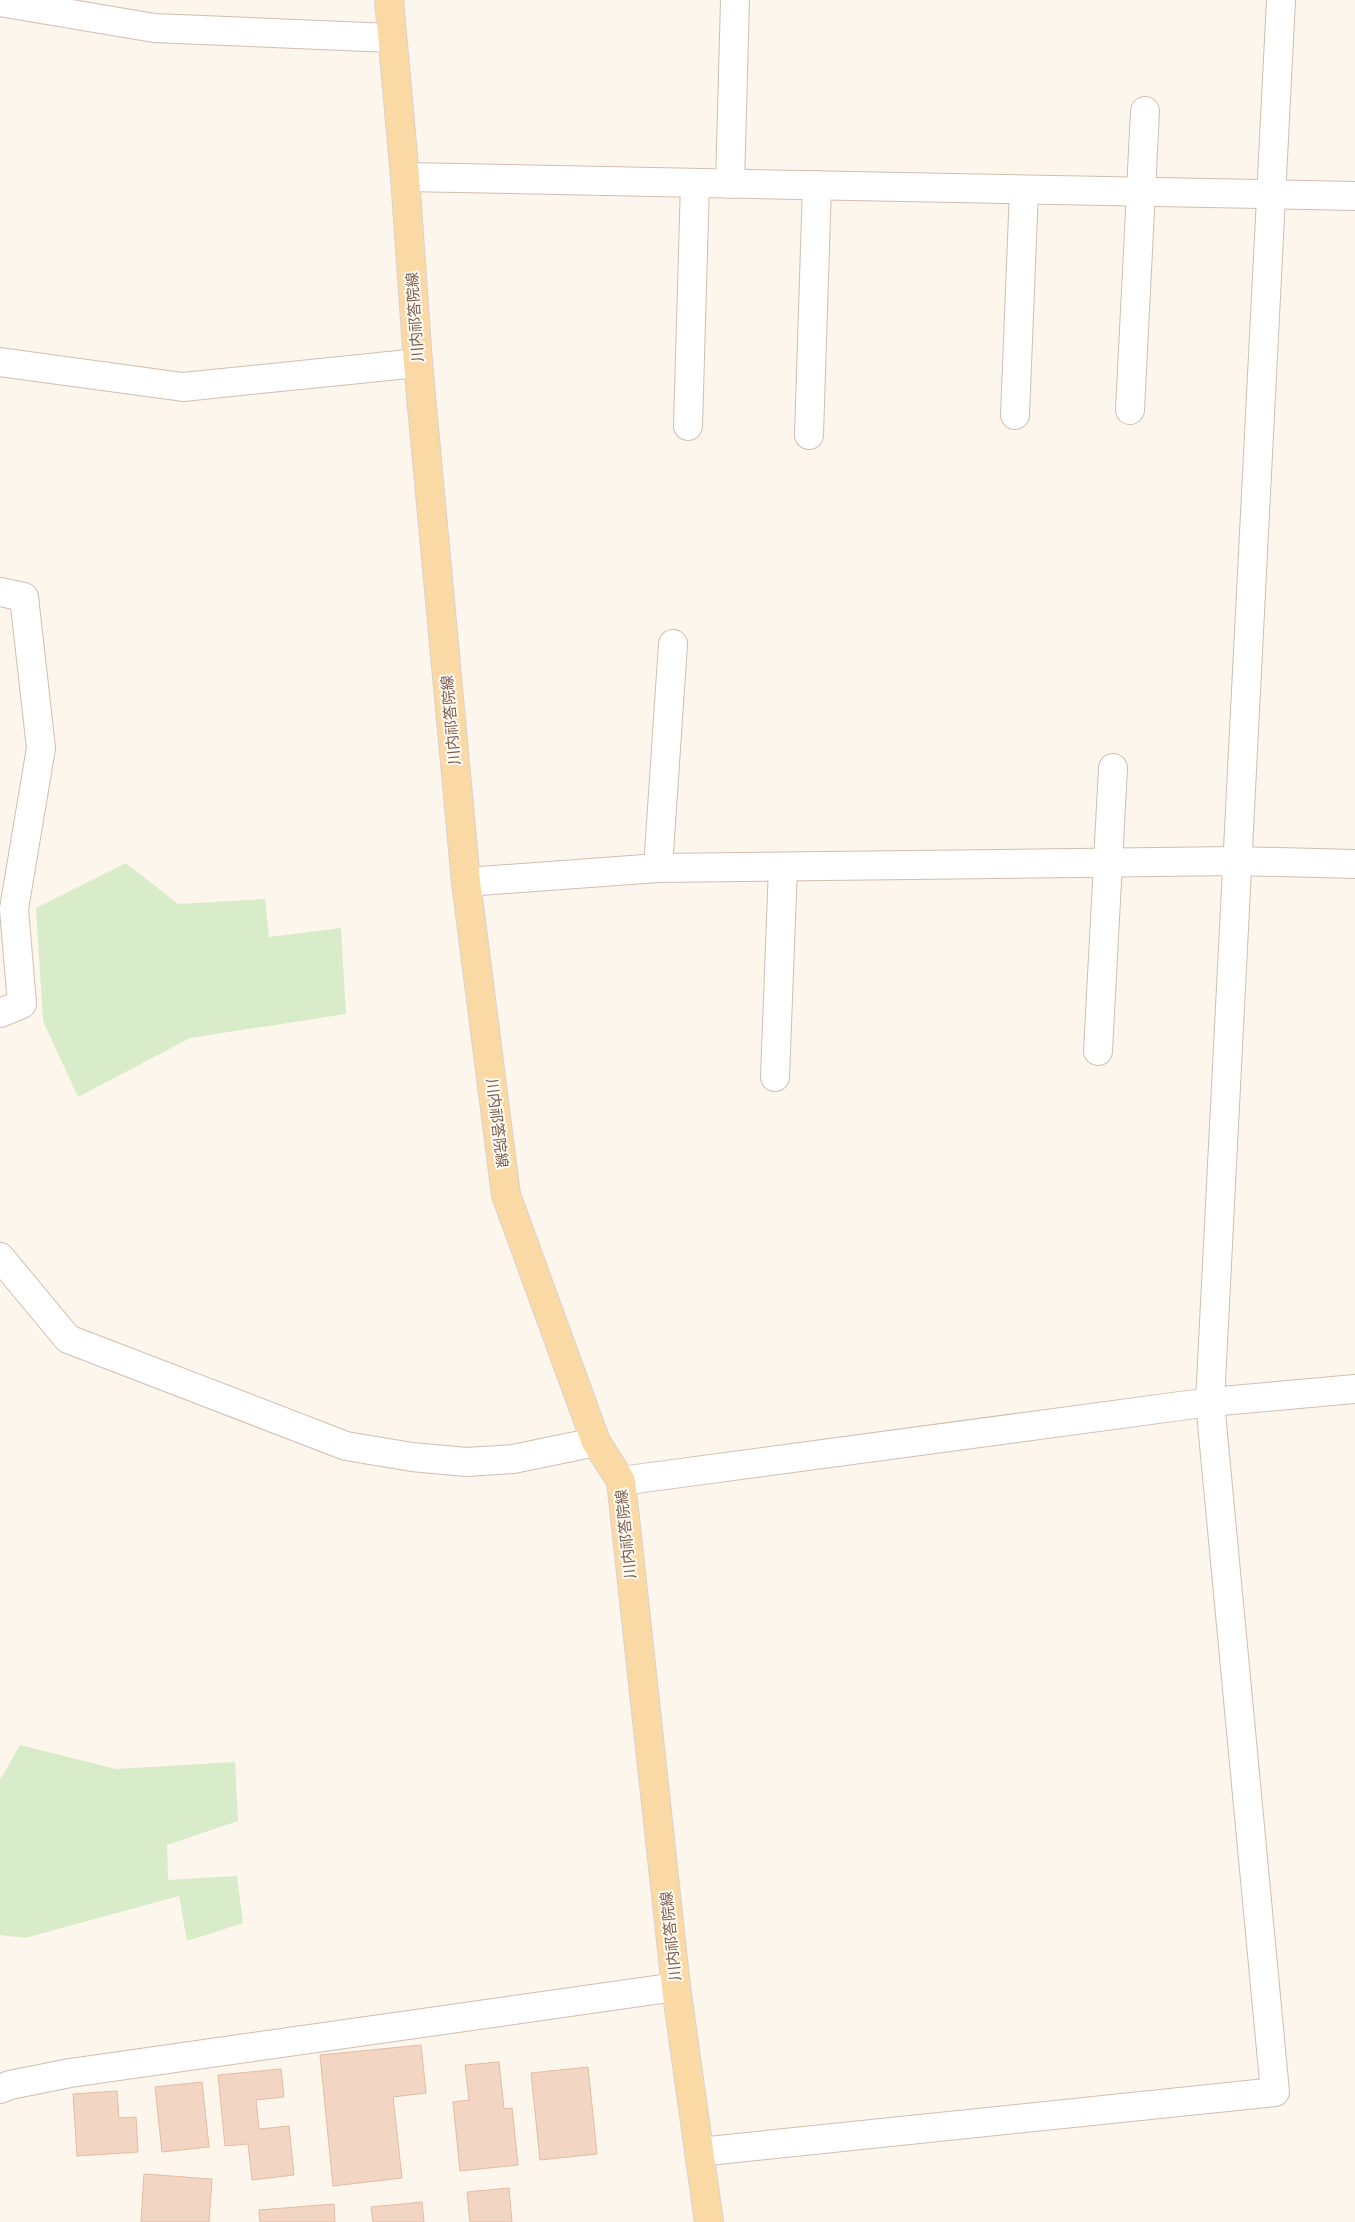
<svg xmlns="http://www.w3.org/2000/svg" width="1355" height="2222" font-family="'Space Grotesk','Noto Sans JP',sans-serif">
	<style>
		.green { fill: #d8ecc9 }
		.building { fill: #f3d5c3; stroke: #e6bba3 }
		.lines { fill: none; stroke-linecap: round; stroke-linejoin: round }
		.minor-casing { stroke: #d1beb0; stroke-width: 30 }
		.major-casing { stroke: #dad1cd; stroke-width: 30 }
		.minor { stroke: #fff; stroke-width: 28 }
		.major { stroke: #fbd9a5; stroke-width: 28 }
		.labels { text-anchor: middle; stroke-width: 4; stroke-linejoin: round; paint-order: stroke }
		.street-label { font-size: 15px; fill: #7a5c4d; stroke: #fffaf3 }
	</style>
	<rect width="100%" height="100%" fill="#fdf6ec"/>
	<g class="green">
		<polygon points="126,863 178,904 265,899 269,937 341,928 346,1014 190,1038 78,1097 43,1021 36,908"/>
		<polygon points="20,1745 116,1769 235,1762 238,1821 167,1845 168,1880 237,1876 243,1923 187,1941 179,1896 25,1938 0,1935 0,1780"/>
	</g>
	<g class="building">
		<polygon points="421,2045 426,2093 393,2097 402,2178 333,2186 320,2055"/>
		<polygon points="499,2062 504,2109 512,2108 518,2165 460,2171 453,2102 469,2100 465,2065"/>
		<polygon points="588,2067 597,2154 540,2160 531,2073"/>
		<polygon points="281,2069 284,2097 256,2100 259,2129 289,2126 294,2175 252,2180 248,2144 225,2146 218,2075"/>
		<polygon points="202,2082 209,2147 162,2152 155,2087"/>
		<polygon points="117,2091 119,2118 136,2117 138,2152 77,2156 73,2094"/>
		<polygon points="144,2174 212,2179 209,2222 141,2222"/>
		<polygon points="509,2188 512,2222 470,2222 467,2192"/>
		<polygon points="422,2202 424,2222 373,2222 371,2207"/>
		<polygon points="334,2204 335,2222 260,2222 259,2210"/>
	</g>
	<g class="lines">
		<defs>
			<g id="minor">
				<polyline points="0,2 154,28 391,38"/>
				<polyline points="405,177 1355,196"/>
				<polyline points="730,184 735,0"/>
				<polyline points="0,362 183,387 418,363"/>
				<polyline points="1130,410 1145,111"/>
				<polyline points="1015,415 1024,190"/>
				<polyline points="688,426 695,183"/>
				<polyline points="809,435 817,185"/>
				<polyline points="0,592 24,597 41,748 14,909 22,1004 0,1013"/>
				<polyline points="658,868 673,644"/>
				<polyline points="466,882 658,868 1236,861 1355,864"/>
				<polyline points="1098,1051 1113,768"/>
				<polyline points="775,1077 783,867"/>
				<polyline points="0,1257 68,1339 346,1446 412,1457 466,1462 513,1459 596,1442"/>
				<polyline points="621,1481 1210,1402 1355,1389"/>
				<polyline points="0,2089 10,2085 70,2073 676,1987"/>
				<polyline points="699,2152 1275,2092 1210,1402 1281,0"/>
			</g>
			<polyline id="major" points="389,0 405,177 418,363 466,882 506,1195 596,1442 621,1481 676,1987 709,2222"/>
		</defs>
		<use href="#minor" class="minor-casing"/>
		<use href="#major" class="major-casing"/>
		<use href="#minor" class="minor"/>
		<use href="#major" class="major"/>
	</g>
	<g class="labels">
		<g class="street-label">
			<text transform="translate(415 317) rotate(-94)" y="5">川内祁答院線</text>
			<text transform="translate(451 720) rotate(-95)" y="5">川内祁答院線</text>
			<text transform="translate(497 1123) rotate(83)" y="5">川内祁答院線</text>
			<text transform="translate(626 1534) rotate(-96)" y="5">川内祁答院線</text>
			<text transform="translate(671 1936) rotate(-96)" y="5">川内祁答院線</text>
		</g>
	</g>
</svg>
